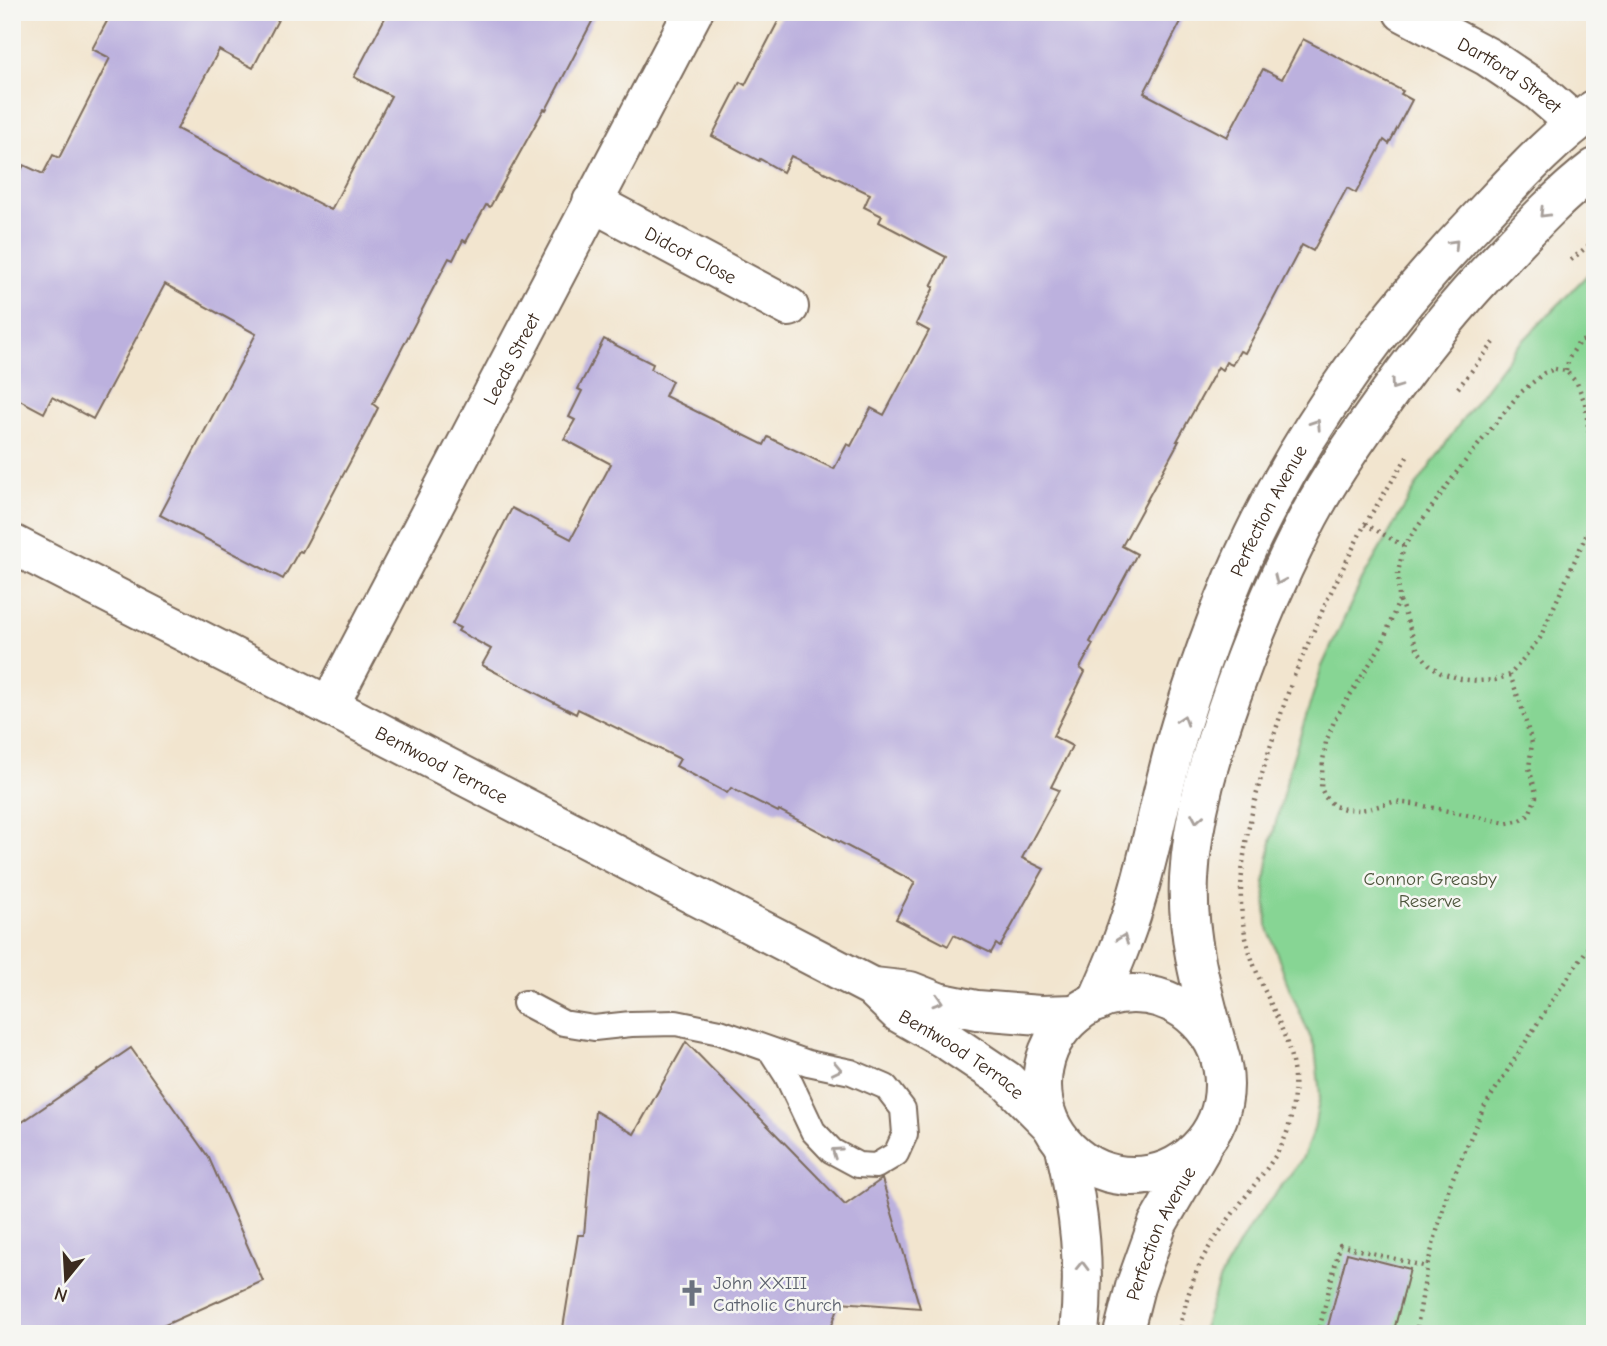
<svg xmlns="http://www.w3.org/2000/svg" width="1607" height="1346" font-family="'Comic Neue',sans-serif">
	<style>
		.green { fill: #87d594; stroke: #618059; stroke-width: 2 }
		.building { fill: #bcb1de }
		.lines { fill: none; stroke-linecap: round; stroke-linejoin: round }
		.service-casing { stroke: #7b6b5c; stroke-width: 28 }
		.minor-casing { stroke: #7b6b5c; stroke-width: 42 }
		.tertiary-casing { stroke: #7b6b5c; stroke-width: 42 }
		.path { stroke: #7b6b5c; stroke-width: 4.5; stroke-dasharray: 2 5; stroke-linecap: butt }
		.service { stroke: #fff; stroke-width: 24 }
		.minor { stroke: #fff; stroke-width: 38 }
		.tertiary { stroke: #fff; stroke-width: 38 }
		.oneway { stroke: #a79f9a }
		.labels { text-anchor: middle; stroke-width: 5; stroke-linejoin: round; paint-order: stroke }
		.street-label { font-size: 19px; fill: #3b2a1e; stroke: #f6f6f2 }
		.park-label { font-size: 19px; fill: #4e553c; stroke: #f6f6f2 }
		.worship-label { font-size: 19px; fill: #5b616d; stroke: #f6f6f2; text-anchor: start }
	</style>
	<rect width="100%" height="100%" fill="#f6f6f2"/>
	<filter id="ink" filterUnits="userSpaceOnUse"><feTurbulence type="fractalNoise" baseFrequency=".0143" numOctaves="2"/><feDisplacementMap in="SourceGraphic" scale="14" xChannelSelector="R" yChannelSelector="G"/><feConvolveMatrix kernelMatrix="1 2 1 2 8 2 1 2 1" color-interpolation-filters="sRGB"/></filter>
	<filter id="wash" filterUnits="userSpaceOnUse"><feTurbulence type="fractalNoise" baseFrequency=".00686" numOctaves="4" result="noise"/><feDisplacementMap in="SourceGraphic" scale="28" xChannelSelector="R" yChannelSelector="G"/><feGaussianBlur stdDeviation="1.57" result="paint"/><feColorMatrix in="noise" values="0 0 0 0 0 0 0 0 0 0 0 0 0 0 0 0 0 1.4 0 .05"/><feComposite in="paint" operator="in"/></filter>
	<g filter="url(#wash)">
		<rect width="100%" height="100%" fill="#f2e5cf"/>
		<polygon class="green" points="1595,267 1595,1334 1201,1334 1220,1278 1248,1229 1302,1159 1314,1129 1320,1095 1315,1048 1286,980 1267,925 1265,881 1271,842 1290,767 1322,666 1362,580 1417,485 1464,417 1515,349"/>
		<g id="blocks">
			<g class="building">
				<polygon points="112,12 282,12 253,68 219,50 177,129 331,210 391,96 354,77 388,12 597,12 546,110 544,109 490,207 486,205 466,242 463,240 453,260 449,258 373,404 378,408 366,432 302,552 299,551 283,579 160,515 256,334 165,284 93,419 52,397 44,413 12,396 12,186 24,165 43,174 53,155 59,158 110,58 92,49"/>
				<polygon points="783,12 1186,12 1144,93 1227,137 1263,69 1282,79 1303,39 1403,91 1401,94 1412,100 1389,144 1384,140 1356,193 1347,188 1313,251 1302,245 1245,353 1240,351 1232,365 1226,362 1222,370 1218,367 1177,441 1179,441 1122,546 1137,554 1090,642 1093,644 1080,668 1085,672 1053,736 1072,746 1051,787 1059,790 1022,858 1044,869 1000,947 996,944 991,953 954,935 948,946 896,919 915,882 779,810 778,812 731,788 727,793 676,766 680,759 578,709 576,714 482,665 491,649 458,631 460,628 452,624 512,508 571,539 611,464 564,439 575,420 569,417 582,391 578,389 604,339 653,364 651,369 672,381 665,396 764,445 768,437 834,469 847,444 851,446 871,408 884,415 929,331 916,324 934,287 931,286 946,257 879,222 882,216 864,207 870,194 791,156 783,172 760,159 759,161 712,136 740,82 745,85"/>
				<polygon points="686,1042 845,1205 882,1179 920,1308 840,1302 829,1334 562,1334 578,1235 584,1235 595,1111 634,1134"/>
				<polygon points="131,1048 209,1158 263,1281 145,1334 12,1334 12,1129"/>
				<polygon points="1347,1253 1410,1269 1393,1334 1326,1334"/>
			</g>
		</g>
	</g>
	<g filter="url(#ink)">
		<use href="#blocks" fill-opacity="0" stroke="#7b6b5c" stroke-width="2"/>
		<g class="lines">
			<defs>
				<polyline id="service" points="525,1003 563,1023 594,1028 631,1024 676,1023 720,1032 808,1063 851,1072 886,1087 903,1109 905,1134 896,1154 876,1166 858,1165 832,1151 813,1131 787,1076 771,1051"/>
				<g id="minor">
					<path id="s1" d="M 1403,12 L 1488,57 L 1537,90 L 1575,123"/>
					<path id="s2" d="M 592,202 L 789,307"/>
					<path id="s3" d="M 12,544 L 329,706 L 872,987 L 899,1013 L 948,1041 L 1006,1080 L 1050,1124"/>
					<path id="s4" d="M 329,706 L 693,12"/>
					<polyline points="874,987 910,991 938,1002 977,1010 1040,1015 1076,1014"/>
				</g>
				<g id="tertiary">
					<circle cx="1133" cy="1085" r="91"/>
					<path id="s5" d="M 1097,1002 C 1111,970 1125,938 1135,903 C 1153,844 1163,783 1181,724 C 1201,660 1224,596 1253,536 C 1311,416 1391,309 1483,214 C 1518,177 1553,138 1595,109"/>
					<path d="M 1221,1061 C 1205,1001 1186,941 1189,879 C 1192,816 1211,753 1232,694 C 1251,641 1273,588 1298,538 C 1318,495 1345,455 1373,416 C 1412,360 1455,305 1503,256 C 1532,225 1561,194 1595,168"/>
					<path d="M 1065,1148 C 1080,1213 1086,1267 1079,1334"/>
					<path id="s6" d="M 1123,1334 L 1135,1287 L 1158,1223 L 1200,1151"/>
				</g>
			</defs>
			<use href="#service" class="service-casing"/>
			<use href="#minor" class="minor-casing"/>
			<use href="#tertiary" class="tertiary-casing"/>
			<g class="path">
				<polyline points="1571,260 1595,240"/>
				<polygon points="1555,369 1566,371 1577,383 1585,403 1593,463 1592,511 1587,533 1540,638 1510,675 1495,680 1478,681 1461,679 1441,673 1429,664 1418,651 1399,598 1398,572 1404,546 1459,469 1519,394 1544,373"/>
				<polyline points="1566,371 1569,358 1579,342 1595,337"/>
				<polyline points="1458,388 1496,340"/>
				<polyline points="1365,524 1404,546"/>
				<polyline points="1399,600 1382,644 1335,719 1326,742 1323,761 1321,788 1325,797 1334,806 1345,809 1359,810 1368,809 1393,802 1414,804 1507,823 1521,820 1529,815 1536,797 1535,789 1529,768 1532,743 1521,705 1510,675"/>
				<polyline points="1294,676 1327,600 1365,524 1409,454"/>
				<path d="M 1178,1334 C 1185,1306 1191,1279 1205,1254 C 1221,1228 1240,1204 1258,1180 C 1268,1167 1277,1155 1284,1140 C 1290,1127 1293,1108 1294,1094 C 1298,1042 1264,1000 1250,953 C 1244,933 1240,911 1241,890 C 1243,823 1270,747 1291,684"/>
				<polyline points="1318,1334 1340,1245 1427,1267"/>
				<polyline points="1416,1334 1427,1267 1449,1187 1483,1109 1553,999 1595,938"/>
			</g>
			<use href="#service" class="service"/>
			<use href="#minor" class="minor"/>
			<use href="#tertiary" class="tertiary"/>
		</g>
		<defs><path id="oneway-chevron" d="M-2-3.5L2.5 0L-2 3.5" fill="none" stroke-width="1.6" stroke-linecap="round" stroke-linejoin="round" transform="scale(1.75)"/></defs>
		<g class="oneway">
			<use href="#oneway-chevron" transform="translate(1544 213) rotate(135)"/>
			<use href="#oneway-chevron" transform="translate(1454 244) rotate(-47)"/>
			<use href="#oneway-chevron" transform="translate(1395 385) rotate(126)"/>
			<use href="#oneway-chevron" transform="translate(1316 424) rotate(-57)"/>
			<use href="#oneway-chevron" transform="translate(1279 580) rotate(114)"/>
			<use href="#oneway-chevron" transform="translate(1183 720) rotate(-72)"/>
			<use href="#oneway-chevron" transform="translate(1197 818) rotate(100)"/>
			<use href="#oneway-chevron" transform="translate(1123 939) rotate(-70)"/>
			<use href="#oneway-chevron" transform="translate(938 1001) rotate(17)"/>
			<use href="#oneway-chevron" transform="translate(837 1069) rotate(12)"/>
			<use href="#oneway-chevron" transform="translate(836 1152) rotate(-145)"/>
			<use href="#oneway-chevron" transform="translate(1082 1266) rotate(-89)"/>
		</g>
	</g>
	<defs>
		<symbol id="church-bare" viewBox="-9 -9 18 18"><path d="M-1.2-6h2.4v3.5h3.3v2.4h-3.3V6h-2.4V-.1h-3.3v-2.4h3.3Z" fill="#6b7280" stroke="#f6f6f2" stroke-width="2.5" paint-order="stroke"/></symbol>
	</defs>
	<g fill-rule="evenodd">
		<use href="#church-bare" x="673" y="1274" width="38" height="38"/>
	</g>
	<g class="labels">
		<g class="street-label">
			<text dy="7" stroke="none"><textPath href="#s1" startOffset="124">Dartford Street</textPath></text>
			<text dy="7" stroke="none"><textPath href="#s2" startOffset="112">Didcot Close</textPath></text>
			<text dy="7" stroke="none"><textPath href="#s4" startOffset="392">Leeds Street</textPath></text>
			<text dy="7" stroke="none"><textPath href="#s5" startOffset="522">Perfection Avenue</textPath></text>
			<text dy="7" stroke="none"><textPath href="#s3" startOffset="483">Bentwood Terrace</textPath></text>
			<text dy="7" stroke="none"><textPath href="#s3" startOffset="1080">Bentwood Terrace</textPath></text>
			<text dy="7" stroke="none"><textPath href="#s6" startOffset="108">Perfection Avenue</textPath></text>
		</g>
		<g class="park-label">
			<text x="1430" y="885">Connor Greasby<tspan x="1430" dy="22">Reserve</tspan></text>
		</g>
		<g class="worship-label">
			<text x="713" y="1289">John XXIII<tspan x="713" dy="22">Catholic Church</tspan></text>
		</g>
	</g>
	<rect width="1607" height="1346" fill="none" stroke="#f6f6f2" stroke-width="42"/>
	<g transform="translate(66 1279) rotate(198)" stroke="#f6f6f2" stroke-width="5" paint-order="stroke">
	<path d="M0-5L12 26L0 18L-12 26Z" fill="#3b2a1e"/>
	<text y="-10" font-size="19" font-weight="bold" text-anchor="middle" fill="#3b2a1e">N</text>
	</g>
</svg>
